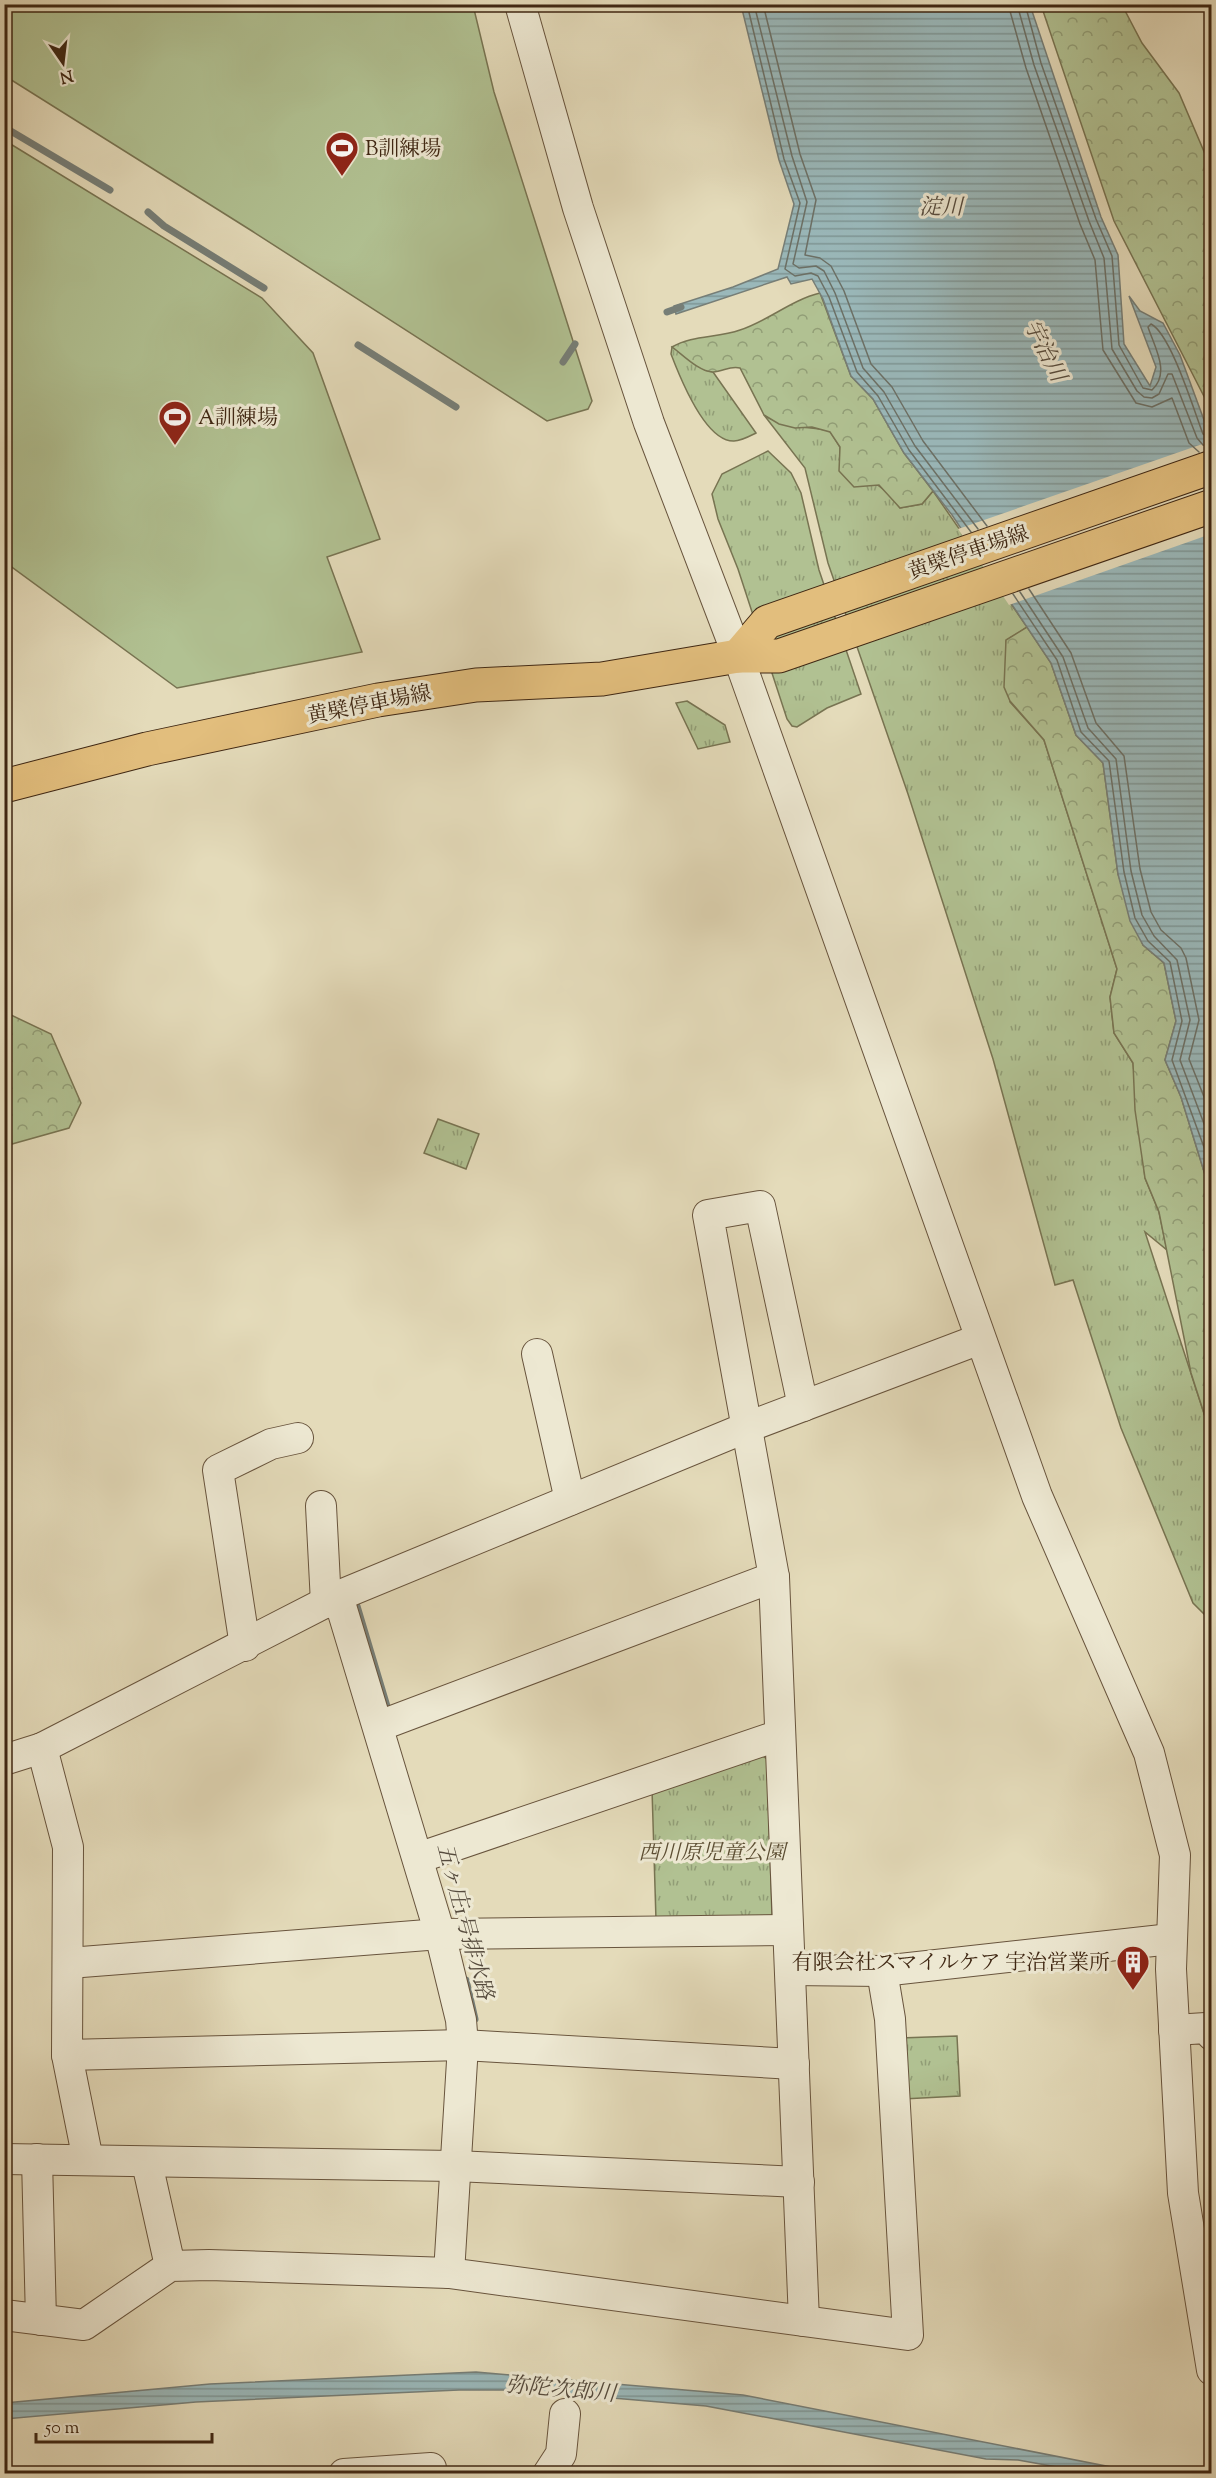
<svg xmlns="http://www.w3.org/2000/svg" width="1216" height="2478" font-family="'Sorts Mill Goudy','Noto Serif JP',serif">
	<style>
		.grass { fill: url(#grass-tufts); stroke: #787452; stroke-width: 1.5 }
		.forest { fill: url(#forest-crowns); stroke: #787452; stroke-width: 1.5 }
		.garden { fill: #b1c192; stroke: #787452; stroke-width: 1.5 }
		.water { fill: url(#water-rules); stroke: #767e77; stroke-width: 1.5 }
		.pier { fill: #e4dbba }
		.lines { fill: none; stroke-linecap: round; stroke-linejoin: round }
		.shore { stroke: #6c7066; stroke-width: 1.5 }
		.stream { stroke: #767e77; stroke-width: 7 }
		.minor-casing { stroke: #68543d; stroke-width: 32 }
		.major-casing { stroke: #3f2713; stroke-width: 35 }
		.minor { stroke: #ede8d2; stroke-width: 30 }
		.major { stroke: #e2be7d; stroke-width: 33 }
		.labels { text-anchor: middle; stroke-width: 6; stroke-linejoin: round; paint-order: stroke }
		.poi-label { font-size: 21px; fill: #3f2713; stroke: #ede8d2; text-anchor: start }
		.street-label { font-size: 21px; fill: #3f2713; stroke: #ede8d2 }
		.park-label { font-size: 21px; font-style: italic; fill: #5c4e33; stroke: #ede8d2 }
		.water-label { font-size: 22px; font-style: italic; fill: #564b3d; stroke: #ede8d2 }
	</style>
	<defs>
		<pattern id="grass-tufts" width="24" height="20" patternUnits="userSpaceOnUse" patternTransform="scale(1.5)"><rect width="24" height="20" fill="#b1c192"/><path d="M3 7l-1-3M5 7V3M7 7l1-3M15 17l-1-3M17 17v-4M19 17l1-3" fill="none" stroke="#919d76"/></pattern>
		<pattern id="forest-crowns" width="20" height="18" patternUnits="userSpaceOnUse" patternTransform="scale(1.5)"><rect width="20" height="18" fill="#b1c192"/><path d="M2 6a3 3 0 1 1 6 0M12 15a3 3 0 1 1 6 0" fill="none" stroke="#919d76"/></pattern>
		<pattern id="water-rules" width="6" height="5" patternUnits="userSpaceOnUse" patternTransform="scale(1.5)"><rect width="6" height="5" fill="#9ab8ba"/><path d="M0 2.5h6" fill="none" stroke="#7f9696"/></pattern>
	</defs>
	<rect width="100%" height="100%" fill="#e4dbba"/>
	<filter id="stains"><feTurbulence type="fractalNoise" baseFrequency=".00333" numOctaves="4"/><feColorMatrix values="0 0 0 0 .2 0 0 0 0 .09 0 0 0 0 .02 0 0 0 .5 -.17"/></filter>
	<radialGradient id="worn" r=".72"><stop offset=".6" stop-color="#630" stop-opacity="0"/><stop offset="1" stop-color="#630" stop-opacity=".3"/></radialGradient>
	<g class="grass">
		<path d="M 672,347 L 705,370 L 713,372 L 756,433 C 750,436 741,441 734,441 C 705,442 679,375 671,354 Z"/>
		<path d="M 764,415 C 788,430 804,425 830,431 L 840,447 L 840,456 L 888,493 L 900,508 L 922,504 L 933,491 L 1027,627 L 1006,641 L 1010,702 L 1044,740 L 1117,969 L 1110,997 L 1114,1033 L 1133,1063 L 1145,1178 L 1159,1212 L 1167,1250 L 1145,1232 L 1211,1435 L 1211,1621 L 1193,1603 L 1121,1428 L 1073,1280 L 1055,1285 L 993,1059 L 908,794 L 828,563 L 805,468 Z"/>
		<polygon points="768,451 791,473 801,493 819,570 861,694 827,708 797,727 792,726 787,719 738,569 718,519 712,494 722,474"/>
		<polygon points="687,701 725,725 730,742 698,749 676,703"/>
		<polygon points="438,1119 479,1134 466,1169 424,1153"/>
		<polygon points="757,1752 767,1759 772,1916 656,1920 652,1789"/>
		<polygon points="957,2036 960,2096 903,2099 900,2038"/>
	</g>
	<g class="forest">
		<polygon points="1041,5 1122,5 1142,43 1179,93 1211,168 1211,410 1114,221"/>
		<path d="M 820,293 L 851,376 L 873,399 L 904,453 L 933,491 L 922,504 L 900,508 L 879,485 L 854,487 L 839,471 L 840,447 L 830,432 L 812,427 L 795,428 L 779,424 L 764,415 L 740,368 C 730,365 723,372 713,372 C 699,372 682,354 672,347 C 692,335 717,338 740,330 C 768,321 791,300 820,293 Z"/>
		<polygon points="1027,627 1051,663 1076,735 1103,763 1118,874 1143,945 1164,963 1176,1021 1165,1060 1181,1097 1211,1194 1211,1435 1191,1373 1159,1212 1145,1178 1135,1110 1133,1063 1114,1033 1110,997 1117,969 1044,740 1010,701 1004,687 1006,640"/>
		<polygon points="5,1007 11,1015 51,1034 81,1103 69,1128 5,1146"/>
	</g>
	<g class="garden">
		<polygon points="5,4 473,5 494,92 592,401 588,409 547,421 252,231 5,76"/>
		<polygon points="4,140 262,298 313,353 380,539 327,557 362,652 177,688 5,562"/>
	</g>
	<g class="water">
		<polygon points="741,5 1030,5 1101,217 1118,255 1124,344 1150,386 1156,367 1129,296 1140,311 1163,323 1180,355 1211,439 1211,1194 1181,1097 1165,1060 1176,1021 1164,963 1143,945 1130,921 1118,874 1103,763 1076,735 1051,663 952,515 904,453 873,399 851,376 823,299 812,279 791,284 787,277 676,314 674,306 733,287 778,269 794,204 779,160"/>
		<polygon points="476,2372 743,2395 1142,2473 1090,2473 1018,2460 986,2459 706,2406 519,2390 459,2390 196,2402 5,2419 5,2403 210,2384"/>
	</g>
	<polygon class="pier" points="1211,441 1211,534 1009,605 958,529"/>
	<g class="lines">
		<g class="shore">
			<polyline points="747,4 784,159 800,203 785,269 795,276 811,273 818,276 829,297 857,372 878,396 909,450 971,532"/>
			<polyline points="754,4 792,156 807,202 793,264 799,268 816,266 824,271 835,293 863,368 884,392 915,446 978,529"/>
			<polyline points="763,4 800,154 816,200 805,255 820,258 831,266 844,291 871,364 892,387 923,441 987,526"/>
			<polyline points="1008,4 1026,68 1080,224 1095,260 1103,350 1136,403 1152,407 1172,398 1189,443 1199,452"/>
			<polyline points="1017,4 1034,65 1089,221 1104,258 1112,349 1137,391 1144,397 1152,398 1159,394 1168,374 1172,374 1197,438 1203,445 1212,446"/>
			<path d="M 1025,4 L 1041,63 L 1096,219 L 1112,256 L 1119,345 L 1143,388 L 1152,390 C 1171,373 1154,346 1148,327 L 1151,324 C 1171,334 1194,411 1203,434 L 1212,438"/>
			<polyline points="1029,589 1071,653 1096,723 1124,756 1140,869 1151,912 1161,930 1181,948 1186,958 1199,1020 1189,1059 1212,1117"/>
			<polyline points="1020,592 1063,657 1088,728 1116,759 1131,871 1142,915 1154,936 1177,960 1190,1020 1180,1060 1212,1145"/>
			<polyline points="1013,594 1057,660 1081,732 1109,761 1124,872 1135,918 1148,941 1170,962 1182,1021 1172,1060 1212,1169"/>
		</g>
		<g class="stream">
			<polyline points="4,127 110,190"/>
			<polyline points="148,212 164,226 264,288"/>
			<polyline points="667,312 681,307"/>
			<polyline points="358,345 456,407"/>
			<polyline points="563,362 575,344"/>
			<polyline points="357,1606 389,1713"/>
			<polyline points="466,1980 475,2019"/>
		</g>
		<defs>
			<g id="minor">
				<polyline points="520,4 578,208 649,423 738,656 1037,1496 1149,1753 1175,1855 1171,1969 1183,2193 1212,2370"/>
				<polyline points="537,1354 570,1500"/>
				<polyline points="803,1406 760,1206 708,1215 774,1577 804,2321"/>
				<polyline points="321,1506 326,1603"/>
				<polyline points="338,1596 440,1934 461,2020 463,2045 449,2273"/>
				<polyline points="245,1646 218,1470 271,1444 298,1438"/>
				<polyline points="379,1726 774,1577"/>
				<polyline points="42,1748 68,1847 67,2055 88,2160"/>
				<polyline points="4,1760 42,1748 338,1596 745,1428 980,1339"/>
				<polyline points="418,1858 780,1735"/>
				<polyline points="69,1963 440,1934 788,1930"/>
				<polyline points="790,1970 882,1971 1171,1939"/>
				<polyline points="1174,2030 1206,2028 1212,2035"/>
				<polyline points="67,2055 463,2045 794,2064"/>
				<polyline points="4,2159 455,2166 799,2182"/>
				<polyline points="37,2159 41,2320"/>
				<polyline points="147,2163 170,2266"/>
				<polyline points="4,2315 84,2325 170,2266 209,2265 449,2273 908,2335 890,2019 882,1971"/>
				<polyline points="344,2474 431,2468 431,2474"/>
				<polyline points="548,2474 561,2454 565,2414"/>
			</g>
			<g id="major">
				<polyline points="738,656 767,622 1212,467"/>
				<polyline points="4,786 147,749 378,700 476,685 602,679 738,656 779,656 1212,506"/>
			</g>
		</defs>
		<use href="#minor" class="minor-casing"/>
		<use href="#major" class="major-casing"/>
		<use href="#minor" class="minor"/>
		<use href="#major" class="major"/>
	</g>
	<defs>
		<symbol id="stadium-pin" viewBox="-11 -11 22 30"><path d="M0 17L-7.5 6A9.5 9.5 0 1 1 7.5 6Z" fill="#8f2418" stroke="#ede8d2"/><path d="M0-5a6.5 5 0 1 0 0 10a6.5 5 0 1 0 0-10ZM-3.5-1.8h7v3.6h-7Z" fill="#fff"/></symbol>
		<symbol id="building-pin" viewBox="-11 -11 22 30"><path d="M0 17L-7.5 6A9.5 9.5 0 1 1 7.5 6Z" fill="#8f2418" stroke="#ede8d2"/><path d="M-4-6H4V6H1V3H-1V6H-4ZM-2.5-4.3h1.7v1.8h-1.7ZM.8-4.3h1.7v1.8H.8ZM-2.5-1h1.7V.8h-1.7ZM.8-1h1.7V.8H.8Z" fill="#fff"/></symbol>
	</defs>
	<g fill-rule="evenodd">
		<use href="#stadium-pin" x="323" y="129" width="38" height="52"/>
		<use href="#stadium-pin" x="156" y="398" width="38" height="52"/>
		<use href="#building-pin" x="1114" y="1943" width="38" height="52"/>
	</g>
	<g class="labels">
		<g class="poi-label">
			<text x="365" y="155">B訓練場</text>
			<text x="198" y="424">A訓練場</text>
			<text x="1110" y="1969" text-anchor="end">有限会社スマイルケア 宇治営業所</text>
		</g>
		<g class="street-label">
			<text transform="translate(968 552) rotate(-19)" y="7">黄檗停車場線</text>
			<text transform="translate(369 704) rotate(-11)" y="7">黄檗停車場線</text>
		</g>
		<g class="park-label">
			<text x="712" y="1859">西川原児童公園</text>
		</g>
		<g class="water-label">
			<text x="941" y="214">淀川</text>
			<text transform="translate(1046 350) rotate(63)" y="8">宇治川</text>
			<text transform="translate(466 1921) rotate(75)" y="8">五ヶ庄1号排水路</text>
			<text transform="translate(561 2388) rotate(5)" y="8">弥陀次郎川</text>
		</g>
	</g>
	<rect width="1216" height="2478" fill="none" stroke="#e4dbba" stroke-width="24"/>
	<rect x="6" y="6" width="1204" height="2466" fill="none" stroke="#3f2713" stroke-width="3"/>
	<rect x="12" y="12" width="1192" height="2454" fill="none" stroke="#3f2713" stroke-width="1.5"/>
	<g transform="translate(63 63) rotate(166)" stroke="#ede8d2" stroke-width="4.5" paint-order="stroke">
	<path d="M0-4.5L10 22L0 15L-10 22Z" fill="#3f2713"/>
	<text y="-9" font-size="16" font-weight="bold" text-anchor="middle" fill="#3f2713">N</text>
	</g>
	<path d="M36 2433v9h176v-9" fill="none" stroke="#3f2713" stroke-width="3"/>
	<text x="45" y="2433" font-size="18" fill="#3f2713" stroke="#ede8d2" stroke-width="4.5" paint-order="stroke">50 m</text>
	<rect width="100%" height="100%" filter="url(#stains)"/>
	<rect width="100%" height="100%" fill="url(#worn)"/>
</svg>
